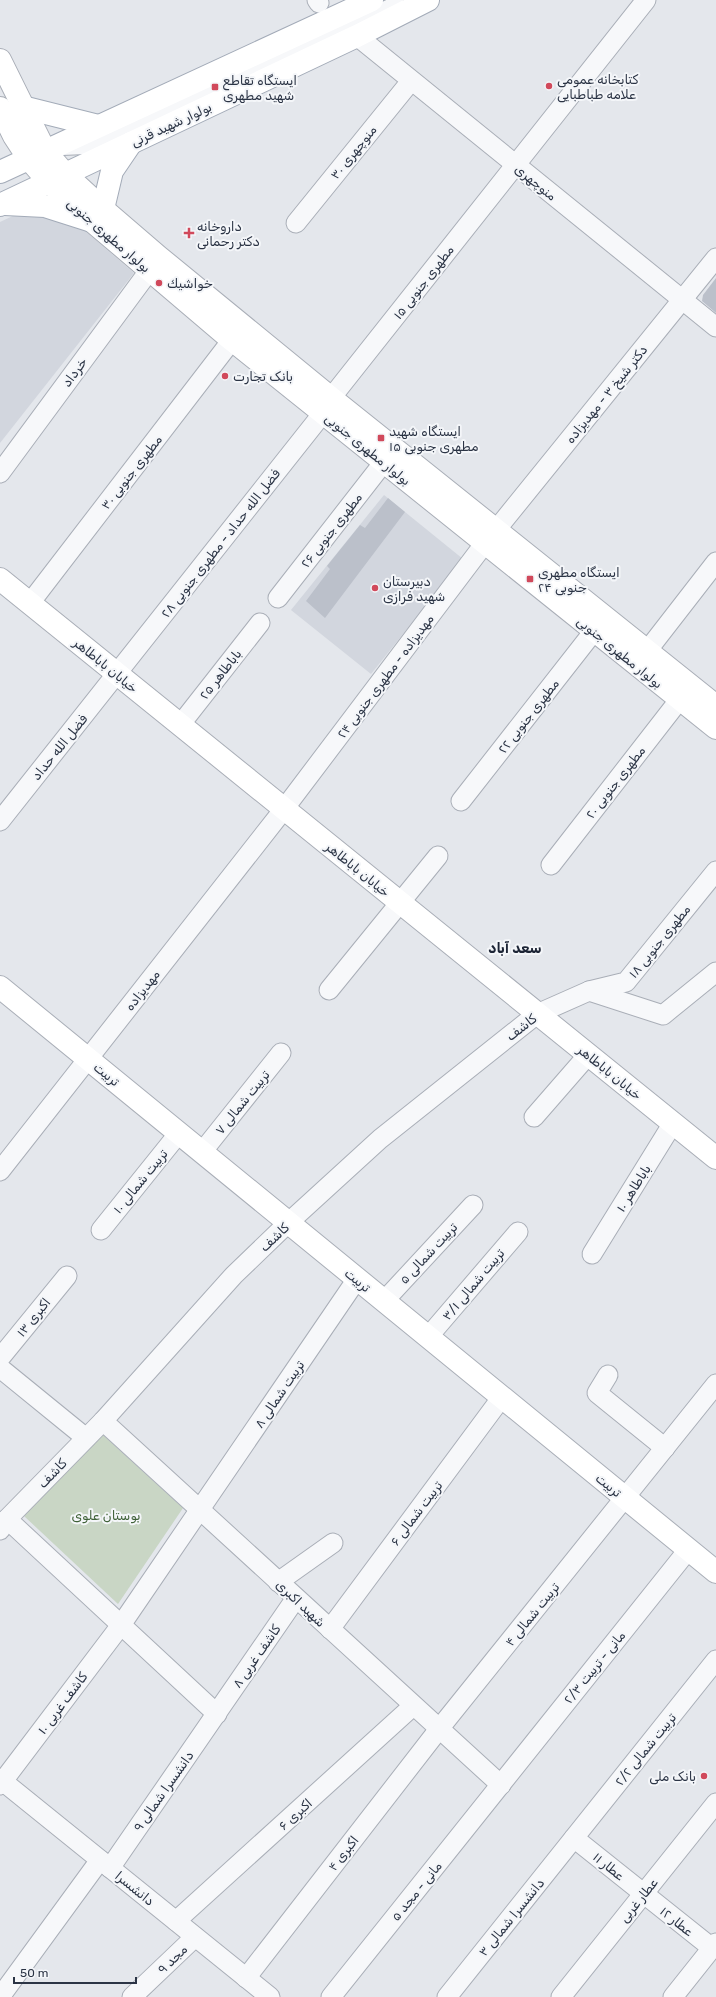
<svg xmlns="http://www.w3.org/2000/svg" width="716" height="1997" font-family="Rubik,'Noto Naskh Arabic',sans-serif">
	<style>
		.built { fill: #d2d6de }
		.green { fill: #c9d6c5 }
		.building { fill: #bbc0ca }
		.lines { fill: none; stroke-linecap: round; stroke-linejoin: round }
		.lane-casing { stroke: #a9aeb7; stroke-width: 12 }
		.street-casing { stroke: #a9aeb7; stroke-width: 21 }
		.secondary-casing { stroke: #a9aeb7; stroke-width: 24 }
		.primary-casing { stroke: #a3abb8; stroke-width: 24 }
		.lane { stroke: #f7f8fa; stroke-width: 10 }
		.street { stroke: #f7f8fa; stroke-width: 19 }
		.secondary { stroke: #fff; stroke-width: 22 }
		.primary { stroke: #fff; stroke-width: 22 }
		.poi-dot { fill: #d1495b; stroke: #f4f6f9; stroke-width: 1.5 }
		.labels { text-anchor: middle; stroke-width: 4; stroke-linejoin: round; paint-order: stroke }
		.poi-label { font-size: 13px; fill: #2b3445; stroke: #f4f6f9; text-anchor: start }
		.street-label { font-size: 13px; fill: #2b3445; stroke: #f4f6f9 }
		.park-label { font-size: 13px; fill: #3f6138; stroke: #f4f6f9 }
		.neighbourhood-label { font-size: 14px; font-weight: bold; fill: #1d2536; stroke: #f4f6f9 }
	</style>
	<rect width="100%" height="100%" fill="#e4e7ec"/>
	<g class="built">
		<polygon points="19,213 77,224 134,273 0,443 0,222"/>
		<polygon points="384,495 463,559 371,674 291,610"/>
	</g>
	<polygon class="green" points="103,1435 183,1508 118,1604 24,1516"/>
	<g class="building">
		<polygon points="716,278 716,313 702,301 703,295"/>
		<polygon points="388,498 405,512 325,618 306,601 330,569 327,566 360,525 365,528"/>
	</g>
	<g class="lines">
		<defs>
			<polyline id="lane" points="62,150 86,149 398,0"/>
			<g id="street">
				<polyline points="317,0 319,3"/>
				<polyline points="357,36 716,327"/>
				<polyline points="296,223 411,81"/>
				<polyline points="331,398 646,0"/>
				<polyline points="0,473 149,271"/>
				<polyline points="496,530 716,258"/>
				<polyline points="278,598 384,462"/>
				<polyline points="30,603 232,340"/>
				<polyline points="647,651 716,562"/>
				<polyline points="180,725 260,623"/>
				<polyline points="461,801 594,631"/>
				<polyline points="0,821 323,413"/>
				<polyline points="551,865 680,699"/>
				<polyline points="329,990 438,856"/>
				<polyline points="589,991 663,1015 716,972"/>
				<polyline points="534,1117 588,1055"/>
				<polyline points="202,1152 281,1053"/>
				<polyline points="0,1171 284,809 485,543"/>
				<polyline points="101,1230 179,1133"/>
				<polyline points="592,1254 673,1123"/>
				<polyline points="384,1301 473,1205"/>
				<polyline points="428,1337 518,1232"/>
				<polyline points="0,1358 67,1276"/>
				<polyline points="0,1368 86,1438"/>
				<polyline points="608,1375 597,1393 665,1448"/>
				<polyline points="103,1421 501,1785"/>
				<polyline points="7,1519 217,1714"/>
				<polyline points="0,1530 7,1519 103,1421 234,1275 288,1223 380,1139 537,1014 589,991 626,982 716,871"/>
				<polyline points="278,1582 333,1543"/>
				<polyline points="330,1629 502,1397"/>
				<polyline points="0,1779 270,1997"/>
				<polyline points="0,1785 121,1625 357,1279"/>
				<polyline points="574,1838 712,1948"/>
				<polyline points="110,1868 296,1598"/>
				<polyline points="176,1921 413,1706"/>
				<polyline points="246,1978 439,1729 716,1384"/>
				<polyline points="0,1997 100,1860"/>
				<polyline points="132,1997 195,1937"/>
				<polyline points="331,1997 688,1550"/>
				<polyline points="447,1997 716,1660"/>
				<polyline points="561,1997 716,1803"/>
				<polyline points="673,1997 716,1943"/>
			</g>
			<g id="secondary">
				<polyline points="0,60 45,151 65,174 103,209 160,258 331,398 716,706"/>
				<polyline points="0,108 14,136 29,159 49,182 92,221 232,340 716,728"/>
				<polyline points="0,579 716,1158"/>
				<polyline points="0,987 716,1572"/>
			</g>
			<g id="primary">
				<polyline points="22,107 98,126"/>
				<polyline points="0,172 372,0"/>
				<polyline points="5,204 45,206 92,221"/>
				<polyline points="0,205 357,36 428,0"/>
				<polyline points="103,209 112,171 131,143"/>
			</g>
		</defs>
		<use href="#lane" class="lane-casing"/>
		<use href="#street" class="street-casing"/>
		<use href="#secondary" class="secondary-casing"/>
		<use href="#primary" class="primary-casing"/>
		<use href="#lane" class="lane"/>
		<use href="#street" class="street"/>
		<use href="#secondary" class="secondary"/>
		<use href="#primary" class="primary"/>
	</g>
	<g class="poi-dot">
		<circle cx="549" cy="86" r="4"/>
		<rect x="211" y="83" width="8" height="8" rx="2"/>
		<path d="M187 227h4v4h4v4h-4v4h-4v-4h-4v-4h4z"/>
		<circle cx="159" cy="283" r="4"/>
		<circle cx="225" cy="376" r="4"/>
		<rect x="377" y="434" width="8" height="8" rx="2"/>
		<rect x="526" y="575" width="8" height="8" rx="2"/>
		<circle cx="375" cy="588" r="4"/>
		<circle cx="704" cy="1776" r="4"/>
	</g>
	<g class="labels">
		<g class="poi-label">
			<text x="557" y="84">کتابخانه عمومی<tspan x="557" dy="15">علامه طباطبایی</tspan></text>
			<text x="223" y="85">ایستگاه تقاطع<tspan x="223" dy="15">شهید مطهری</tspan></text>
			<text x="197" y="231">داروخانه<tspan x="197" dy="15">دکتر رحمانی</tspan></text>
			<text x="167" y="288">خواشيك</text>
			<text x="233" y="381">بانک تجارت</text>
			<text x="389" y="436">ایستگاه شهید<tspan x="389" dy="15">مطهری جنوبی ۱۵</tspan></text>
			<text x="538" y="577">ایستگاه مطهری<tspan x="538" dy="15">جنوبی ۲۴</tspan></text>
			<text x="383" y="586">دبیرستان<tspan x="383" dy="15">شهید فرازی</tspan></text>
			<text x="696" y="1781" text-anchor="end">بانک ملی</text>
		</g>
		<g class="street-label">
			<text transform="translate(171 124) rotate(-25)" y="5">بولوار شهید قرنی</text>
			<text transform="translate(353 152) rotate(-51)" y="5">منوچهری ۳۰</text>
			<text transform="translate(536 182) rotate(39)" y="5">منوچهری</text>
			<text transform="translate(109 235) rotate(41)" y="5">بولوار مطهری جنوبی</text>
			<text transform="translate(423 282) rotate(-52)" y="5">مطهری جنوبی ۱۵</text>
			<text transform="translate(74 372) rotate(-54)" y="5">خرداد</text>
			<text transform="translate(606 394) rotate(-51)" y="5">دکتر شیخ ۳ - مهدیزاده</text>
			<text transform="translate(368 449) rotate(39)" y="5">بولوار مطهری جنوبی</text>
			<text transform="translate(131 472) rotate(-52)" y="5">مطهری جنوبی ۳۰</text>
			<text transform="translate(331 530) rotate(-52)" y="5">مطهری جنوبی ۲۶</text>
			<text transform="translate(220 543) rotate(-52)" y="5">فضل الله حداد - مطهری جنوبی ۲۸</text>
			<text transform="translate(620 652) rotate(39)" y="5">بولوار مطهری جنوبی</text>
			<text transform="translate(106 665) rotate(39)" y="5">خیابان باباطاهر</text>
			<text transform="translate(220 674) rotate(-52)" y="5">باباطاهر ۲۵</text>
			<text transform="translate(385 676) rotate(-53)" y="5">مهدیزاده - مطهری جنوبی ۲۴</text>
			<text transform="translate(528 716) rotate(-52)" y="5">مطهری جنوبی ۲۲</text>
			<text transform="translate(59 747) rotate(-51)" y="5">فضل الله حداد</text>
			<text transform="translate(615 782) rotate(-52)" y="5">مطهری جنوبی ۲۰</text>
			<text transform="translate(358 869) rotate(39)" y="5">خیابان باباطاهر</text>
			<text transform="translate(659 941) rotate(-51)" y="5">مطهری جنوبی ۱۸</text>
			<text transform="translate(142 990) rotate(-52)" y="5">مهدیزاده</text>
			<text transform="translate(521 1027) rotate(-38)" y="5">کاشف</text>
			<text transform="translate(610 1072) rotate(39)" y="5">خیابان باباطاهر</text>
			<text transform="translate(107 1074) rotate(39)" y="5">تربیت</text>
			<text transform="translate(242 1102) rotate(-51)" y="5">تربیت شمالی ۷</text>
			<text transform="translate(140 1181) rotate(-51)" y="5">تربیت شمالی ۱۰</text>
			<text transform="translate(633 1188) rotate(-58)" y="5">باباطاهر ۱۰</text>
			<text transform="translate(274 1237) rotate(-44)" y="5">کاشف</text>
			<text transform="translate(428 1253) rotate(-47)" y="5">تربیت شمالی ۵</text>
			<text transform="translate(358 1280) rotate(39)" y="5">تربیت</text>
			<text transform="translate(473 1284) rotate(-50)" y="5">تربیت شمالی ۳/۱</text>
			<text transform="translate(33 1317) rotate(-51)" y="5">اکبری ۱۳</text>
			<text transform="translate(279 1394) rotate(-56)" y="5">تربیت شمالی ۸</text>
			<text transform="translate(52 1473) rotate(-46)" y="5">کاشف</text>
			<text transform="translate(609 1485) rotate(39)" y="5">تربیت</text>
			<text transform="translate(416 1513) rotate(-53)" y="5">تربیت شمالی ۶</text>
			<text transform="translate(301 1603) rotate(43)" y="5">شهید اکبری</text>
			<text transform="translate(532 1614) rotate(-51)" y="5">تربیت شمالی ۴</text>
			<text transform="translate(256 1656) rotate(-55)" y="5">کاشف غربی ۸</text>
			<text transform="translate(594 1667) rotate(-51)" y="5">مانی - تربیت ۲/۳</text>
			<text transform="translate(62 1703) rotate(-53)" y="5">کاشف غربی ۱۰</text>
			<text transform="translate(645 1749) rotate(-51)" y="5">تربیت شمالی ۲/۲</text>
			<text transform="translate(163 1791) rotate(-55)" y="5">دانشسرا شمالی ۹</text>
			<text transform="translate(295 1814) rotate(-42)" y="5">اکبری ۶</text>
			<text transform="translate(343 1853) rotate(-52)" y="5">اکبری ۴</text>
			<text transform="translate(609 1866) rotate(39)" y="5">عطار ۱۱</text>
			<text transform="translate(135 1888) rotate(39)" y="5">دانشسرا</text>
			<text transform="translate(416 1891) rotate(-51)" y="5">مانی - مجد ۵</text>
			<text transform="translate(638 1900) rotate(-51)" y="5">عطار غربی</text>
			<text transform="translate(511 1917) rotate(-51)" y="5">دانشسرا شمالی ۳</text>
			<text transform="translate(677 1921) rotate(39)" y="5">عطار ۱۲</text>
			<text transform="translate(172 1959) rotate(-44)" y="5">مجد ۹</text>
		</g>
		<g class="park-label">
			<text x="106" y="1520">بوستان علوی</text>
		</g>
		<g class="neighbourhood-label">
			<text x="515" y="953">سعد آباد</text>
		</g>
	</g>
	<path d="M14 1977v6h122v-6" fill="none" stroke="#2b3445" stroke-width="2"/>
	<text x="20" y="1977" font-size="12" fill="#2b3445" stroke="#f4f6f9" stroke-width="3" paint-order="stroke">50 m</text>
</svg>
